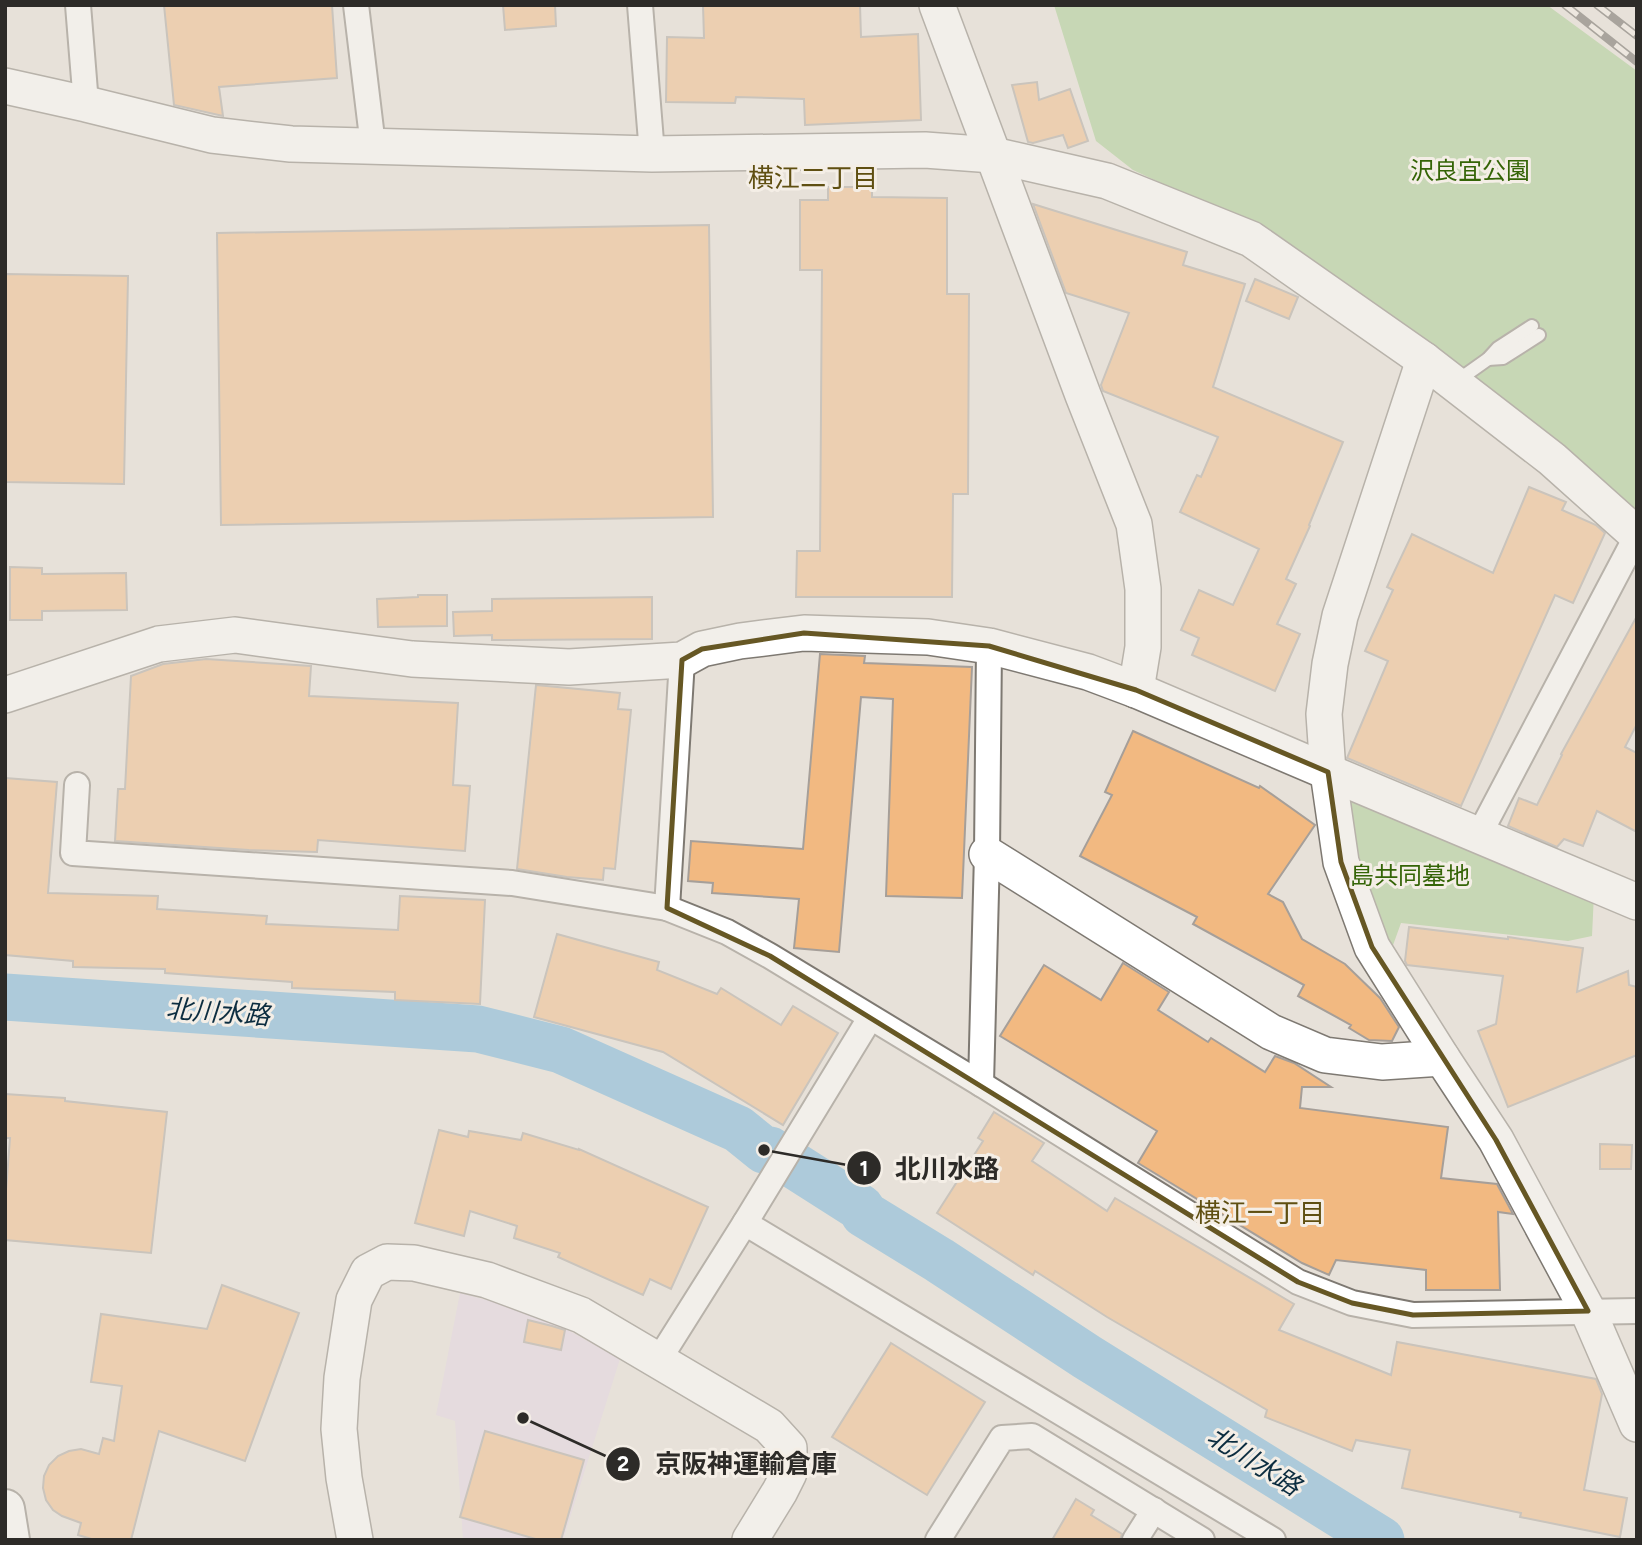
<svg xmlns="http://www.w3.org/2000/svg" width="1642" height="1545" font-family="Figtree,'Noto Sans JP',sans-serif">
	<style>
		.industrial { fill: #e2d2e4 }
		.green { fill: #a0c989 }
		.lines { fill: none; stroke-linecap: round; stroke-linejoin: round }
		.river { stroke: #66aedb; stroke-width: 47 }
		.building { fill: #f2b981; stroke: #a69f99; stroke-width: 2 }
		.lane-casing { stroke: #7e7972; stroke-width: 16 }
		.street-casing { stroke: #7e7972; stroke-width: 28 }
		.secondary-casing { stroke: #7e7972; stroke-width: 38 }
		.primary-casing { stroke: #7e7972; stroke-width: 42 }
		.lane { stroke: #fff; stroke-width: 12 }
		.street { stroke: #fff; stroke-width: 24 }
		.secondary { stroke: #fff; stroke-width: 35 }
		.primary { stroke: #fff; stroke-width: 38 }
		.rail-casing { stroke: #5d5955; stroke-width: 8 }
		.rail { stroke: #f4eee6; stroke-width: 5; stroke-dasharray: 16; stroke-linecap: butt }
		.marked { fill: none; stroke: #665724; stroke-width: 5; stroke-linejoin: round }
		.labels { text-anchor: middle; stroke-width: 6; stroke-linejoin: round; paint-order: stroke }
		.park-label { font-size: 24px; fill: #346406; stroke: #f4eee6 }
		.neighbourhood-label { font-size: 26px; fill: #5f4f11; stroke: #f4eee6 }
		.water-label { font-size: 26px; font-style: italic; fill: #0c2d40; stroke: #f4eee6 }
		.leader { fill: none; stroke: #2d2b28; stroke-width: 2.5 }
		.callout-dot { fill: #2d2b28; stroke: #f4eee6; stroke-width: 2.5 }
		.mark-label { font-size: 21px; text-anchor: middle; font-weight: bold; fill: #fff }
		.callout-label { font-size: 26px; text-anchor: middle; font-weight: bold; fill: #2d2b28; stroke: #f4eee6; stroke-width: 6; stroke-linejoin: round; paint-order: stroke }
	</style>
	<rect width="100%" height="100%" fill="#e7e1d9"/>
	<polygon class="industrial" points="460,1293 539,1314 620,1359 563,1540 463,1540 455,1421 436,1415"/>
	<g class="green">
		<polygon points="1054,5 1547,5 1637,71 1637,515 1253,226 1133,170 1096,141"/>
		<polygon points="1352,798 1397,820 1594,894 1592,936 1568,941 1401,923 1392,948 1364,892 1343,808"/>
	</g>
	<g class="lines">
		<polyline class="river" points="5,997 478,1029 561,1050 738,1129 764,1150 770,1150 861,1208 864,1214 939,1260 1087,1357 1381,1540"/>
	</g>
	<g class="building">
		<polygon points="164,5 332,5 337,78 219,87 223,116 174,105"/>
		<polygon points="503,5 555,5 556,26 505,30"/>
		<polygon points="703,5 860,5 861,37 918,34 921,120 805,125 804,99 736,97 735,103 666,102 667,37 704,38"/>
		<polygon points="1037,82 1039,100 1070,89 1088,141 1068,148 1063,135 1033,143 1028,142 1012,85"/>
		<polygon points="828,187 872,187 872,197 947,198 947,294 969,294 968,494 953,494 952,597 796,597 797,551 820,551 822,270 800,270 800,200 828,200"/>
		<polygon points="1033,204 1187,252 1183,265 1245,284 1213,387 1343,442 1309,525 1310,526 1286,579 1296,584 1277,624 1300,634 1275,691 1192,655 1199,638 1181,630 1199,590 1233,605 1259,549 1180,512 1197,475 1201,477 1218,437 1103,391 1101,385 1129,313 1066,293"/>
		<polygon points="709,225 713,517 221,525 217,233"/>
		<polygon points="5,274 128,276 124,484 5,482"/>
		<polygon points="1255,279 1298,297 1289,319 1246,301"/>
		<polygon points="1529,487 1566,502 1562,510 1596,525 1605,533 1573,603 1555,595 1461,806 1347,758 1388,661 1365,651 1393,590 1387,587 1412,534 1493,573"/>
		<polygon points="10,567 42,568 42,574 126,573 127,610 42,611 42,620 10,620"/>
		<polygon points="418,595 447,595 447,626 378,627 377,599 418,597"/>
		<polygon points="652,597 652,639 492,640 492,635 454,636 453,612 492,611 492,599"/>
		<polygon points="1637,616 1637,724 1625,747 1637,753 1637,832 1597,811 1583,846 1564,839 1557,847 1508,826 1519,798 1537,805 1562,755 1561,754"/>
		<polygon points="820,654 865,656 864,663 972,667 962,898 886,896 893,699 861,697 839,952 794,948 799,899 712,893 713,883 688,881 691,841 803,849"/>
		<polygon points="206,659 311,666 309,696 458,703 453,785 470,786 465,851 318,840 317,852 249,850 115,841 118,789 125,789 131,676 163,664"/>
		<polygon points="536,685 620,693 618,709 631,710 615,869 604,868 603,880 567,877 517,869"/>
		<polygon points="1133,731 1259,788 1260,786 1315,825 1268,894 1283,902 1302,939 1345,964 1380,998 1399,1027 1392,1041 1369,1040 1349,1028 1351,1025 1298,996 1304,985 1193,924 1197,917 1080,856 1112,795 1105,792"/>
		<polygon points="5,778 57,782 48,893 158,896 157,909 267,916 266,924 398,930 400,896 485,900 480,1004 395,1000 395,992 292,988 292,982 165,973 165,969 73,967 73,961 5,955"/>
		<polygon points="1409,927 1508,939 1508,937 1583,948 1577,992 1628,971 1629,985 1637,987 1637,1055 1508,1107 1478,1031 1496,1024 1503,976 1407,965 1405,961"/>
		<polygon points="557,934 659,962 657,970 717,994 721,988 781,1025 793,1006 838,1033 783,1125 663,1052 534,1017"/>
		<polygon points="1123,963 1169,992 1158,1010 1208,1042 1211,1038 1265,1072 1275,1056 1294,1063 1331,1087 1302,1087 1300,1108 1448,1127 1441,1178 1497,1184 1513,1214 1498,1212 1500,1290 1426,1290 1426,1270 1336,1260 1329,1275 1302,1263 1138,1163 1157,1131 1000,1036 1044,965 1101,1000"/>
		<polygon points="5,1094 65,1098 65,1101 167,1112 151,1253 5,1240 5,1204 10,1138 5,1138"/>
		<polygon points="994,1112 1044,1143 1032,1161 1107,1211 1115,1198 1294,1304 1279,1330 1391,1375 1397,1342 1596,1379 1602,1394 1584,1490 1627,1498 1620,1537 1520,1517 1521,1513 1402,1488 1410,1450 1356,1440 1352,1451 1265,1417 1267,1410 1107,1317 1035,1271 1033,1275 937,1213 983,1141 978,1138"/>
		<polygon points="439,1130 468,1137 469,1131 521,1140 523,1133 579,1150 579,1149 708,1207 671,1289 650,1279 643,1295 558,1257 560,1253 514,1238 517,1226 470,1211 464,1236 415,1223"/>
		<polygon points="1600,1144 1632,1145 1631,1169 1600,1169"/>
		<polygon points="222,1285 299,1313 245,1461 159,1431 131,1540 95,1540 78,1535 81,1523 62,1516 53,1510 46,1500 43,1488 44,1476 49,1465 58,1456 69,1451 81,1449 99,1454 103,1438 114,1441 122,1386 91,1382 101,1314 207,1329"/>
		<polygon points="528,1320 552,1326 565,1330 561,1350 524,1342"/>
		<polygon points="891,1343 985,1402 927,1495 832,1437"/>
		<polygon points="485,1431 584,1460 561,1540 539,1540 460,1517"/>
		<polygon points="1076,1499 1094,1510 1091,1515 1122,1534 1120,1540 1052,1540"/>
	</g>
	<g class="lines">
		<defs>
			<g id="lane">
				<polyline points="1488,359 1503,358 1539,335"/>
				<polyline points="1457,381 1488,359 1498,348 1532,326"/>
			</g>
			<g id="street">
				<polyline points="78,5 86,104"/>
				<polyline points="356,5 373,146"/>
				<polyline points="640,5 652,154"/>
				<polyline points="77,785 73,853 512,883 667,908 727,932 770,956 981,1084 1298,1282 1352,1303 1413,1315 1637,1311"/>
				<polyline points="1479,835 1637,535"/>
				<polyline points="667,908 682,660"/>
				<polyline points="981,1084 987,854 989,646"/>
				<polyline points="745,1223 1273,1540"/>
				<polyline points="658,1361 745,1223 870,1018"/>
				<polyline points="938,1540 1002,1438 1032,1436 1202,1540"/>
				<polyline points="1135,1540 1154,1510"/>
			</g>
			<g id="secondary">
				<polyline points="937,5 1083,395 1134,524 1143,589 1143,647 1136,690"/>
				<polyline points="5,86 86,104 212,135 291,144 652,154 925,150 993,155 1107,181 1251,239 1424,360 1552,459 1637,535"/>
				<polyline points="1424,360 1340,616 1330,664 1324,714 1328,772 1341,862 1372,947 1442,1058 1496,1140 1588,1311 1637,1424"/>
				<polyline points="5,695 159,644 235,635 412,659 569,667 682,660 702,649 740,641 804,633 928,637 989,646 1088,672 1136,690 1328,772 1637,902"/>
				<polyline points="987,854 1271,1032 1325,1055 1382,1062 1442,1058"/>
				<polyline points="355,1540 344,1478 339,1429 342,1378 354,1300 368,1272 387,1262 414,1263 487,1280 581,1315 769,1426 789,1448 789,1473 780,1491 750,1540"/>
			</g>
			<polyline id="primary" points="5,1509 10,1540"/>
		</defs>
		<use href="#lane" class="lane-casing"/>
		<use href="#street" class="street-casing"/>
		<use href="#secondary" class="secondary-casing"/>
		<use href="#primary" class="primary-casing"/>
		<use href="#lane" class="lane"/>
		<use href="#street" class="street"/>
		<use href="#secondary" class="secondary"/>
		<use href="#primary" class="primary"/>
		<defs>
			<g id="rail">
				<polyline points="1565,5 1637,62"/>
				<polyline points="1597,5 1637,36"/>
			</g>
		</defs>
		<use href="#rail" class="rail-casing"/>
		<use href="#rail" class="rail"/>
	</g>
	<path d="M0 0H1642V1545H0ZM 804,633 L 989,646 L 1136,690 L 1328,772 L 1341,862 L 1372,947 L 1496,1140 L 1588,1311 L 1413,1315 L 1352,1303 L 1298,1282 L 770,956 L 667,908 L 682,660 L 702,649 Z" fill="#e7e1d9" fill-opacity=".55" fill-rule="evenodd"/>
	<path class="marked" d="M 804,633 L 989,646 L 1136,690 L 1328,772 L 1341,862 L 1372,947 L 1496,1140 L 1588,1311 L 1413,1315 L 1352,1303 L 1298,1282 L 770,956 L 667,908 L 682,660 L 702,649 Z"/>
	<g class="labels">
		<g class="park-label">
			<text x="1470" y="179">沢良宜公園</text>
			<text x="1410" y="884">島共同墓地</text>
		</g>
		<g class="neighbourhood-label">
			<text x="813" y="187">横江二丁目</text>
			<text x="1260" y="1222">横江一丁目</text>
		</g>
		<g class="water-label">
			<text transform="translate(218 1012) rotate(4)" y="9">北川水路</text>
			<text transform="translate(1254 1461) rotate(32)" y="9">北川水路</text>
		</g>
	</g>
	<path class="leader" d="M764 1150L864 1168M523 1418L623 1464"/>
	<g class="callout-dot">
		<circle cx="764" cy="1150" r="7"/>
		<circle cx="523" cy="1418" r="7"/>
		<circle cx="864" cy="1168" r="18"/>
		<circle cx="623" cy="1464" r="18"/>
	</g>
	<g class="mark-label">
		<text x="864" y="1176">1</text>
		<text x="623" y="1471">2</text>
	</g>
	<g class="callout-label">
		<text x="947" y="1178">北川水路</text>
		<text x="746" y="1473">京阪神運輸倉庫</text>
	</g>
	<rect width="1642" height="1545" fill="none" stroke="#2d2b28" stroke-width="14"/>
</svg>
